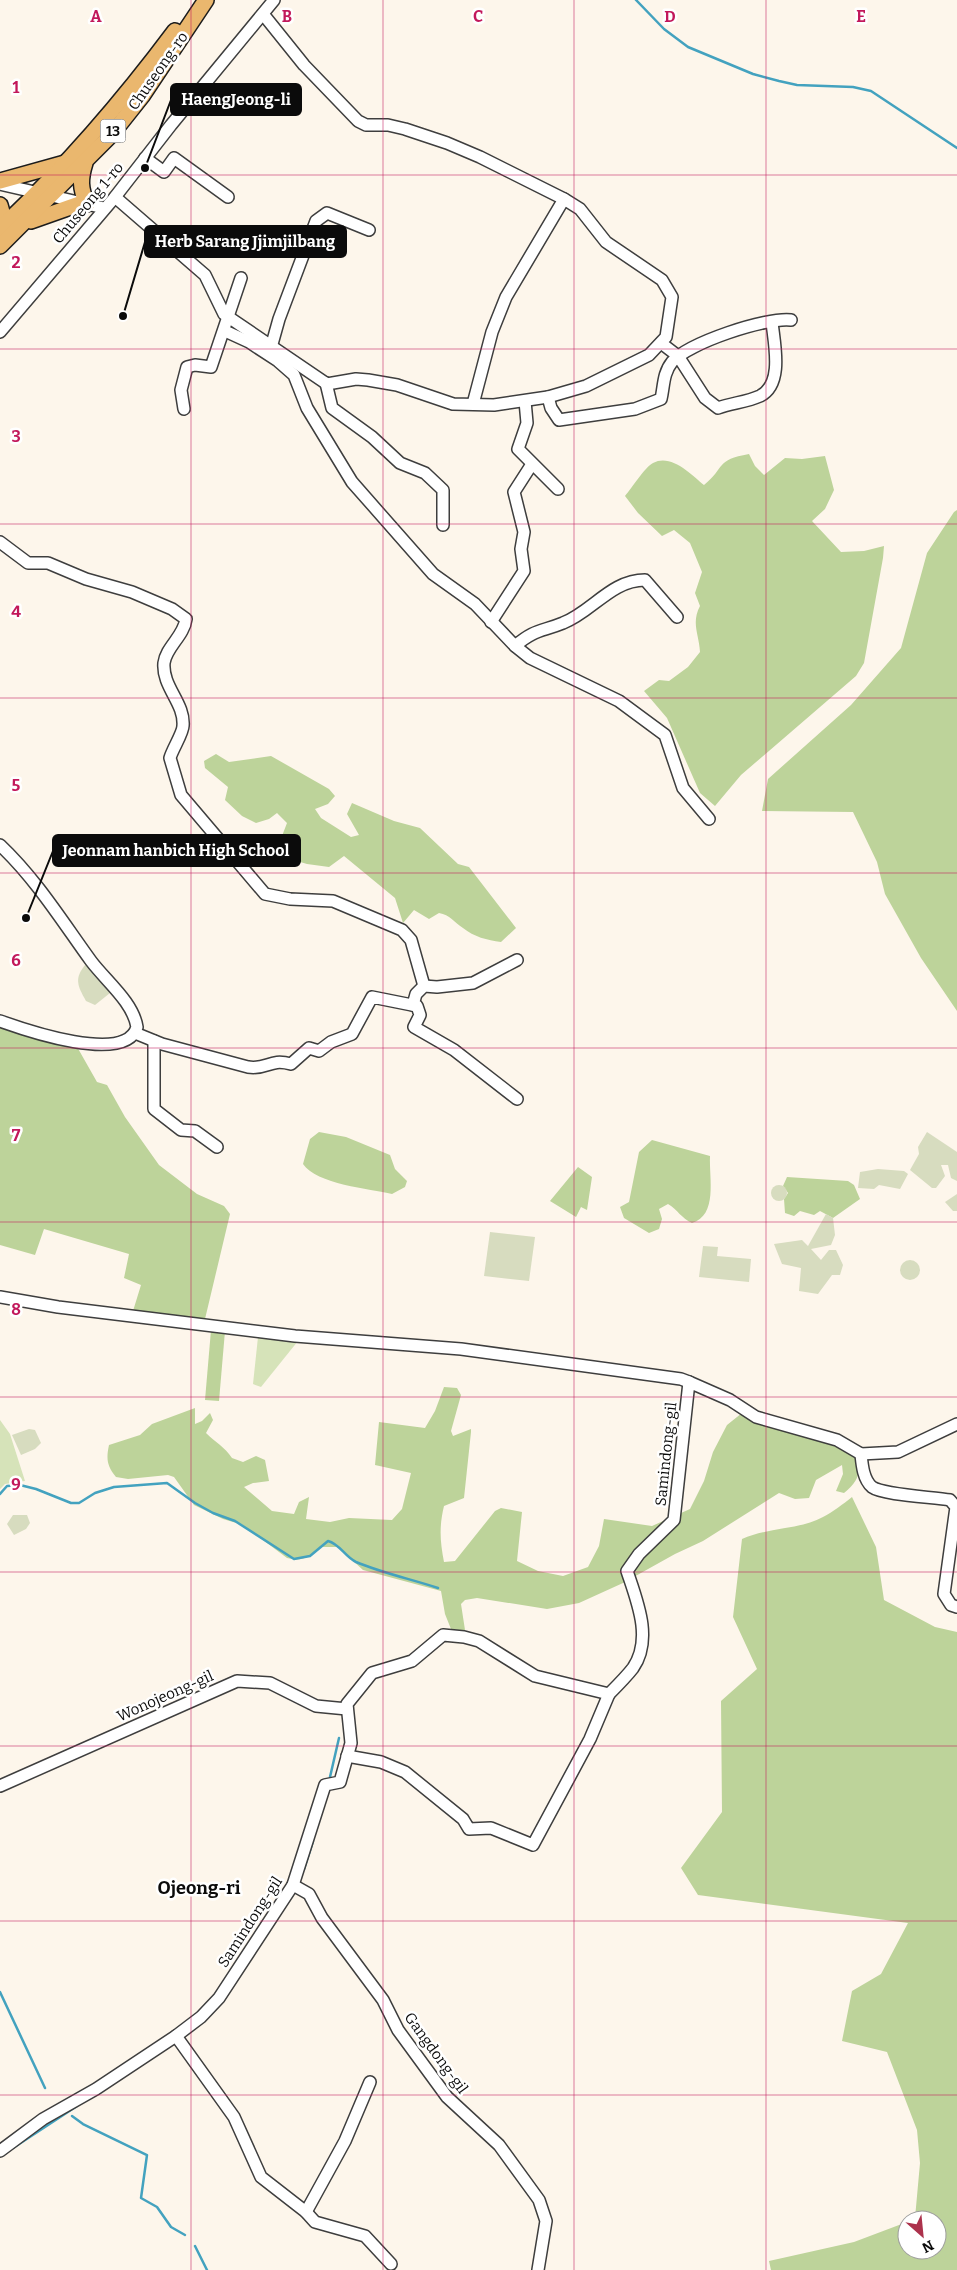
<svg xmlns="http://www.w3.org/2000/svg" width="957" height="2270" font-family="Bitter,serif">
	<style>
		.green { fill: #d6e3b9 }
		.forest { fill: #bdd39a }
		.cemetery { fill: #d7dcbf }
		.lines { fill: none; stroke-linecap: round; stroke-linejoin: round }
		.stream { stroke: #43a2bf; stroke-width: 2.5 }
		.minor-casing { stroke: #3e3e3e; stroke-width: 14 }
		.major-casing { stroke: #1c1c1c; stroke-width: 18 }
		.minor { stroke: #fff; stroke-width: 11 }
		.major { stroke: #eab76e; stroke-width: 15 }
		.grid { fill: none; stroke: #c2185b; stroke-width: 1; stroke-opacity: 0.55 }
		.labels { text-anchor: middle; stroke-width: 5; stroke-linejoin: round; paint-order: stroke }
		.shield { fill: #fff; stroke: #545454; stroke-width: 1 }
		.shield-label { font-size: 14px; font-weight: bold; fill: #0b0b0b }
		.street-label { font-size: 15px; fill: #0b0b0b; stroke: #fff }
		.quarter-label { font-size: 18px; font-weight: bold; fill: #0b0b0b; stroke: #fff }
		.grid-label { font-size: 16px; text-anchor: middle; font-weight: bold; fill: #c2185b; stroke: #fff; stroke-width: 5; stroke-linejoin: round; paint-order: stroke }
		.leader { fill: none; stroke: #0b0b0b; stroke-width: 2 }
		.callout-dot { fill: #0b0b0b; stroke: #fff; stroke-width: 2 }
		.callout { fill: #0b0b0b; stroke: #0b0b0b; stroke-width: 2 }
		.callout-label { font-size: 16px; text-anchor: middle; font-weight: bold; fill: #fff }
	</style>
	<rect width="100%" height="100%" fill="#fdf6eb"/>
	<g class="green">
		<polygon points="258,1337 298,1341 261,1387 253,1384"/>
		<polygon points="0,1420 10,1434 25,1481 5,1484 0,1489"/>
	</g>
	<g class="forest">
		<path d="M 749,454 L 755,466 L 764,475 L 785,458 L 802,459 L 825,456 L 834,490 L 825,509 L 812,521 L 841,552 L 864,551 L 884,546 L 883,558 L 864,663 L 856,676 L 741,775 L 715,806 L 700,793 L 667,718 L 644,691 L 659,680 L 669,681 L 688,667 L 700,652 C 699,634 691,623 700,606 L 695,593 L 702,572 L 690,543 L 674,530 L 662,536 L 638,513 L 625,496 C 632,488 645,467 653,463 C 671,453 692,475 704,485 C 726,467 715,460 749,454 Z"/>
		<polygon points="957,510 957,1011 921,958 885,894 877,862 853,812 762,811 768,779 851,705 901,648 927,553 954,512"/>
		<path d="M 216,754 L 229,762 L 271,756 L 329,789 L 335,796 L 328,804 L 315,809 L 321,818 L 351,837 L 359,835 L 347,814 L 352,803 L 394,821 L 420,828 L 458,864 L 469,867 L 516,928 L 501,942 C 487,940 474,937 463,928 C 454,922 450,915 439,913 L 429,919 L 414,910 L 403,923 L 395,898 L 344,856 L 329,867 L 307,864 L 270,853 L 269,849 L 282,836 L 287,823 L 277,813 L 269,819 L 256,823 L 242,816 L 225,800 L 228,787 L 205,768 L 204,761 Z"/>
		<polygon points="0,1022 76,1045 97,1082 107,1085 125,1117 159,1165 197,1194 224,1206 230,1214 205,1319 133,1311 141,1285 124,1278 129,1254 44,1229 35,1255 0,1245"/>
		<path d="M 319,1132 L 346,1137 L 390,1155 L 395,1169 L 407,1181 L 405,1187 L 392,1194 C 370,1189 316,1184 303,1164 L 310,1139 Z"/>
		<path d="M 652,1140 L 710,1156 C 709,1179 718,1215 692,1223 C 681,1218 678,1210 668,1204 L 659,1209 L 662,1219 L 659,1229 L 649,1233 L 624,1218 L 620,1207 L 629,1202 L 639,1152 Z"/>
		<polygon points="578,1167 592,1177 587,1210 581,1207 576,1217 550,1201"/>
		<polygon points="787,1177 848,1181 854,1185 860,1199 833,1218 820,1211 814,1215 800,1211 794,1216 785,1213 784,1199 788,1193 783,1186"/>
		<polygon points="211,1330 225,1331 219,1401 205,1400"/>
		<path d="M 444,1387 L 457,1388 L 461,1395 L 451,1431 L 453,1436 L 471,1429 L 471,1432 L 464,1498 L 444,1506 C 439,1527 440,1541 444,1562 L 455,1561 L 495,1511 L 501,1508 L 522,1512 L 517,1561 L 538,1571 L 563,1576 L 588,1567 L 599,1546 L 604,1519 L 652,1526 L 690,1509 L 704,1481 L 713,1452 L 727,1425 L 742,1413 L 835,1444 L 858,1458 C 861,1475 857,1482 844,1493 L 836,1491 L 843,1474 L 842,1465 L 816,1480 L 809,1498 L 795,1499 L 779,1493 L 703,1541 L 675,1554 L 623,1583 L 579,1603 L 547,1609 L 477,1598 L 465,1600 L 461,1604 L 465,1630 L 459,1632 L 451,1629 L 445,1614 L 441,1591 L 363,1570 L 338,1547 L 321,1547 C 311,1557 301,1562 287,1558 L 243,1525 L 223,1519 L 194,1505 L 174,1477 L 168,1475 L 128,1479 L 116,1477 C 107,1466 106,1459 109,1445 L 140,1435 L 152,1424 L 195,1408 L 195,1424 L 202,1421 L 210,1413 L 213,1420 L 206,1433 C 215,1442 225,1447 232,1458 L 243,1462 L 256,1456 L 265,1460 L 269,1481 L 253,1483 L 244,1487 L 272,1511 L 294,1514 L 299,1502 L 309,1497 L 306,1519 L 330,1522 L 349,1518 L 392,1520 L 402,1509 L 411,1473 L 375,1465 L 379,1422 L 425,1428 L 435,1411 Z"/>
		<path d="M 852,1497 L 876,1547 L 884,1600 L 935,1627 L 957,1632 L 957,2270 L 771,2270 L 769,2261 L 854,2242 L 907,2222 L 907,2250 L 937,2250 L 937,2220 L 911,2220 L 915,2218 L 920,2163 L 917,2130 L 887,2052 L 842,2041 L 852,1991 L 881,1974 L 908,1923 L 698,1895 L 681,1868 L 722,1812 L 721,1701 L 757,1669 L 733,1617 L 742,1539 C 768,1527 799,1530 823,1517 C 833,1512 843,1504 852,1497 Z"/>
	</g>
	<g class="cemetery">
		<path d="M 86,964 L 110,993 L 95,1005 L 86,1001 C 77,985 74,978 86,964 Z"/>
		<polygon points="927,1132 957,1152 957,1181 951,1178 948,1165 941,1165 945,1176 936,1188 932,1188 910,1170 919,1154 918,1147"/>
		<polygon points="878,1169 904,1171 908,1174 900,1189 879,1185 874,1189 858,1188 860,1172"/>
		<circle cx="779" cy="1193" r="8"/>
		<polygon points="957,1194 957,1211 953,1211 945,1202"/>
		<polygon points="826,1214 833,1218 835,1235 831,1245 811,1249 821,1260 829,1250 836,1250 843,1265 840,1275 832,1275 818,1294 799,1291 801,1268 782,1264 774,1244 802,1240 808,1246"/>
		<polygon points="490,1232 535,1237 529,1281 484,1276"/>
		<polygon points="703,1246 718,1247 717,1256 751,1259 749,1282 699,1277"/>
		<circle cx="910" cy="1270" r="10"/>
		<polygon points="29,1429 35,1430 41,1443 35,1449 21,1455 12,1435"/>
		<polygon points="13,1515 27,1515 30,1523 26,1529 14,1535 7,1524"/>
	</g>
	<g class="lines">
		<g class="stream">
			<polyline points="636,0 664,29 688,47 753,74 779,81 797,85 853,87 871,91 957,148"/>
			<path d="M 0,1494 L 7,1486 L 20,1485 L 36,1489 L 71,1503 L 79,1503 L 95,1493 L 114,1487 L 167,1483 L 195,1503 L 213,1513 L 235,1521 L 294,1559 L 310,1556 L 328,1541 C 340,1544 345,1557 356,1562 C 382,1573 411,1579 438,1588"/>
			<polyline points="330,1777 339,1738"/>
			<polyline points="304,1869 313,1841"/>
			<polyline points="0,1992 45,2088"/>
			<polyline points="211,2014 224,2000"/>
			<polyline points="72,2116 83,2124 147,2155 141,2198 157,2207 171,2227 185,2235"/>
			<polyline points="13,2148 77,2106"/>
			<polyline points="195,2246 207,2270"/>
		</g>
		<defs>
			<g id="minor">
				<polyline points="145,158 164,172 174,158 228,197"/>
				<polyline points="0,184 104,208"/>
				<polyline points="115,197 205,275 224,314 327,384 356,379 368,380 397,385 453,404 494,405 548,397 586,386 649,355 666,337 672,297 662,280 606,242 580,209 564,199 480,157 447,143 405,129 388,125 366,125 358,121 304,65 263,14"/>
				<polyline points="225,331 249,342 278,361 294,375 307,408 352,482 433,574 475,604 515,646 530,658 619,701 665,735 683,788 709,819"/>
				<polyline points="0,332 115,197 171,125 274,0"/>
				<path d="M 661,343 L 678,356 L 705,398 L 718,408 C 732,403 747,402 760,396 C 784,384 774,343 772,322"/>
				<polyline points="272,344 279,319 316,221 327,213 369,230"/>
				<polyline points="326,383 332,408 372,437 400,463 425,473 443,490 443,525"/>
				<path d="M 548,397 L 551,408 L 559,420 L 635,409 L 661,399 C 664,386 663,373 672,362 C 688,343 766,317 791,320"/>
				<polyline points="525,401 527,423 518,449 558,489"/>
				<polyline points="473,404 492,332 506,297 564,199"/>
				<polyline points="184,409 181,390 187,367 195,365 211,367 241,278"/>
				<path d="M 0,542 L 28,563 L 48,563 L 86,579 L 132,592 L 172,609 L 186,619 C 184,636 166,647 164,663 C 162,687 185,703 183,726 C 183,733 172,750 170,758 L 181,795 L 265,894 L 290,899 L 333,901 L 402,930 L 411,940 L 424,986"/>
				<polyline points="491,622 524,571 521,549 524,532 514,492 532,464"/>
				<path d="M 515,646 C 535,629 541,632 563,623 C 592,612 611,580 645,580 L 677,617"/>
				<path d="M 0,845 C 36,879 62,921 91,961 C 106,981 133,1002 137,1027 C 126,1065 25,1030 0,1021"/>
				<polyline points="413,1005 416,994 424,986 437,987 473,983 517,960"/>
				<path d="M 135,1033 L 162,1044 L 248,1067 C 268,1070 269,1058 291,1064 L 309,1048 L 319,1051 L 331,1042 L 352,1034 L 372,997 L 417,1006 L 420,1015 L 414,1027 L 454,1050 L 517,1099"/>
				<polyline points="154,1041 154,1109 181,1130 195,1131 217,1147"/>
				<polyline points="0,1297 58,1307 295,1336 461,1349 681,1379 689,1382"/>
				<path d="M 861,1454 C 862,1464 863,1479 872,1487 C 883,1495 933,1497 950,1500 L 956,1507 L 944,1594 L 951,1605 L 957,1607"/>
				<polyline points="347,1756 381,1762 405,1772 463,1819 469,1829 491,1828 533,1845 590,1739 609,1694"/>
				<polyline points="0,1786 237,1681 270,1683 316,1706 347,1709"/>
				<polyline points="293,1885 309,1894 322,1918 383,2000 398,2030 447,2097 499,2145 539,2200 546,2221 538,2270"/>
				<polyline points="176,2036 234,2117 261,2177 306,2212 315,2222 365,2236 391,2264"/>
				<path d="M 0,2151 L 43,2119 L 96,2089 L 176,2036 L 201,2017 L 219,1998 L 293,1885 L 325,1785 L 340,1782 L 351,1743 L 347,1704 L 372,1673 L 412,1661 L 443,1635 L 464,1637 L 479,1641 L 535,1676 L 609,1694 C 617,1686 626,1677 633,1668 C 653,1639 637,1601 627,1571 L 639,1554 L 674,1520 L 689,1382 L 730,1400 L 756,1417 L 837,1440 L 861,1454 L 898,1452 L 957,1424"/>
				<polyline points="306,2212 345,2141 370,2082"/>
			</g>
			<g id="major">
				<path d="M 85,163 C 80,179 80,188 87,204"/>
				<polyline points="0,181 65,163"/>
				<polyline points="0,205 2,212 0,216"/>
				<polyline points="31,221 82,203"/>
				<path d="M 0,229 C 65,168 122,102 175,31"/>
				<polyline points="0,246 111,135 142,96 206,0"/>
			</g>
		</defs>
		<use href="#minor" class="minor-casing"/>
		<use href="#major" class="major-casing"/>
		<use href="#minor" class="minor"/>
		<use href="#major" class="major"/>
	</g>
	<path class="grid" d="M 191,0 L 191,2270M 383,0 L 383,2270M 574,0 L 574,2270M 766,0 L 766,2270M 0,175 L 957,175M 0,349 L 957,349M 0,524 L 957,524M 0,698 L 957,698M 0,873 L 957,873M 0,1048 L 957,1048M 0,1222 L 957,1222M 0,1397 L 957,1397M 0,1572 L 957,1572M 0,1746 L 957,1746M 0,1921 L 957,1921M 0,2095 L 957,2095"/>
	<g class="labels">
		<rect class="shield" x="100.5" y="119.5" width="25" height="23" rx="4"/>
		<g class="shield-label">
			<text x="113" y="136">13</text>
		</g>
		<g class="street-label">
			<text transform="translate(158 71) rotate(-55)" y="5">Chuseong-ro</text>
			<text transform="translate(88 203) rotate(-50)" y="5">Chuseong 1-ro</text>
			<text transform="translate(666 1454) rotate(-84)" y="5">Samindong-gil</text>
			<text transform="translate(165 1696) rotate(-24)" y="5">Wonojeong-gil</text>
			<text transform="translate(250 1922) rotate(-57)" y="5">Samindong-gil</text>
			<text transform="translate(436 2053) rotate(54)" y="5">Gangdong-gil</text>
		</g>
		<g class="quarter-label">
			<text x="199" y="1894">Ojeong-ri</text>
		</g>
	</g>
	<g class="grid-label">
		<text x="96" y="22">A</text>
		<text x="287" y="22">B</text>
		<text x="478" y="22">C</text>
		<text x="670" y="22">D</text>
		<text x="861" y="22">E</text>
		<text x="16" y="93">1</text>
		<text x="16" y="268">2</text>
		<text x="16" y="442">3</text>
		<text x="16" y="617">4</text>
		<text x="16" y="791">5</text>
		<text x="16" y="966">6</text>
		<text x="16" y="1141">7</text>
		<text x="16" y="1315">8</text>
		<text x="16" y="1490">9</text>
	</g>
	<path class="leader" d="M145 168L171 100M123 316L145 242M26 918L53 851"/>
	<g class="callout-dot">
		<circle cx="145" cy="168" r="5"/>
		<circle cx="123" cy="316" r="5"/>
		<circle cx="26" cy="918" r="5"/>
	</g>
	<g class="callout">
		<rect x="171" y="84" width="130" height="31" rx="5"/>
		<rect x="145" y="226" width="201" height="31" rx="5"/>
		<rect x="53" y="835" width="247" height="31" rx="5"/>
	</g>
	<g class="callout-label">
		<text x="236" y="105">HaengJeong-li</text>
		<text x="245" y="247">Herb Sarang Jjimjilbang</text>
		<text x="176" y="856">Jeonnam hanbich High School</text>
	</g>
	<g transform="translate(922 2235) rotate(153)"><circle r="24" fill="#ffffff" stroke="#9d9d9d"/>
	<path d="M0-4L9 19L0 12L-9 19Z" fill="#ac324c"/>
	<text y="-8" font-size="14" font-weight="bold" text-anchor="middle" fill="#0b0b0b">N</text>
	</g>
</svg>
